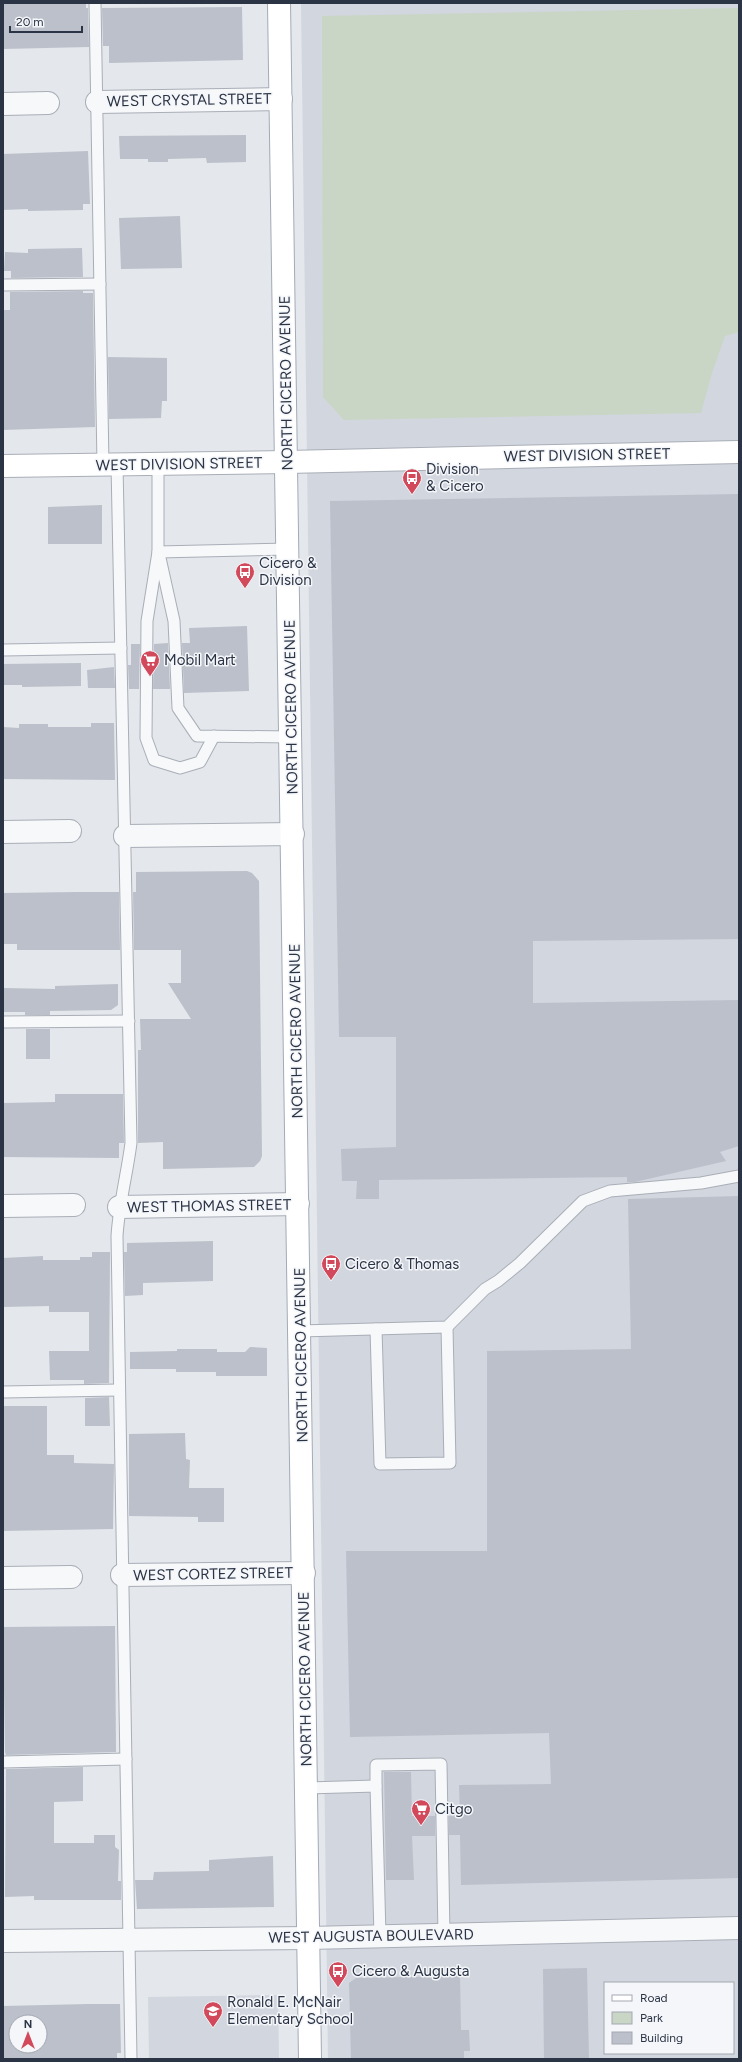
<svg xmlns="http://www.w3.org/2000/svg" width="742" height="2062" font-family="Figtree,sans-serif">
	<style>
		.built { fill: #d2d6de; fill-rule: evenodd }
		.green { fill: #c9d6c5 }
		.building { fill: #bbc0ca; fill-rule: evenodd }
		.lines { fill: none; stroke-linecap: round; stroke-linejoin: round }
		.service-casing { stroke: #a9aeb7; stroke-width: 13 }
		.minor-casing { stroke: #a9aeb7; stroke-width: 24 }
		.tertiary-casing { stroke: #a9aeb7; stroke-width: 24 }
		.secondary-casing { stroke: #a9aeb7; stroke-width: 24 }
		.primary-casing { stroke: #a3abb8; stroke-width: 24 }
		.service { stroke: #f7f8fa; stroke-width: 11 }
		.minor { stroke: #f7f8fa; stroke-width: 22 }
		.tertiary { stroke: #f7f8fa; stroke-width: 22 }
		.secondary { stroke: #fff; stroke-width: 22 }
		.primary { stroke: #fff; stroke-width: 22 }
		.labels { text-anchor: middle; stroke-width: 3; stroke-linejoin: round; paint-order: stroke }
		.street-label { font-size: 15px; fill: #2b3445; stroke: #f4f6f9 }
		.poi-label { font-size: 15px; fill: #2b3445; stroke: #f4f6f9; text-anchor: start }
	</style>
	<rect width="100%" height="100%" fill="#e4e7ec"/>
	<g class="built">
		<path d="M 301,3 L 739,3 L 739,2059 L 328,2059 ZM 605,1983 L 733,1983 L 733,2053 L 605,2053 Z"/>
		<polygon points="278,1995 279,2059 149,2059 148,1997"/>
	</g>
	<polygon class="green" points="739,8 739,332 725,336 712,373 701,413 344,420 323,397 322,16"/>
	<g class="building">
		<polygon points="3,3 86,3 86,8 88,8 89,47 3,49"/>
		<polygon points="242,7 243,60 109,63 109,46 103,46 102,8"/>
		<polygon points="246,135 246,162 207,163 206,158 168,159 168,162 148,162 148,159 120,159 119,136"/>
		<polygon points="88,151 90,204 83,204 83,210 28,211 28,209 3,210 3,154"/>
		<polygon points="180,216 182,268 121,269 119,218"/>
		<polygon points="82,248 83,277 11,278 11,271 4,271 5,252 28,253 28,249"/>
		<polygon points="83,291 83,293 93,293 95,427 3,430 3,310 10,310 10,292"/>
		<polygon points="108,357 167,358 167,401 162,401 161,418 109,419"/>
		<polygon points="739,494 739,939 533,941 533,1003 739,1000 739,1146 720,1152 726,1161 635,1182 627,1182 627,1177 379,1180 379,1199 356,1199 357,1181 342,1181 341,1149 396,1147 396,1037 339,1037 330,501"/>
		<polygon points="102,505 102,544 48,544 48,507"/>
		<polygon points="247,626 249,691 184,693 182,643 190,643 189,628"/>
		<polygon points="168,643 170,689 153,689 154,644"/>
		<polygon points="131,644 140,644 139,689 129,689 128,665 131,665"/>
		<polygon points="81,663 81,686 22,687 22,685 3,685 3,664"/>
		<polygon points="114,667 115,688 88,688 87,670"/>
		<polygon points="91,723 114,723 115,780 3,779 3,727 19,728 19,724 48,724 48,727 91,727"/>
		<polygon points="247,871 252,873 259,881 262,1156 260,1161 254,1167 163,1169 163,1142 138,1143 138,1050 141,1050 140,1019 191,1019 168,983 181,983 181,950 134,950 133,892 136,892 136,872"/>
		<polygon points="77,892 119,892 120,950 17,950 17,944 3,944 3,893"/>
		<polygon points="118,984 118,1005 111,1010 50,1011 50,1015 25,1015 25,1012 3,1012 3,988 55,989 55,986"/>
		<rect x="26" y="1029" width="24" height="30"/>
		<polygon points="55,1094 123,1094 124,1143 119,1143 119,1158 3,1157 3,1103 55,1102"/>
		<polygon points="739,1196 739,1878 461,1885 460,1835 449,1835 449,1816 460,1815 459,1785 551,1784 549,1733 350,1737 346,1551 487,1551 487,1351 631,1349 628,1199"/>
		<polygon points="213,1241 213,1281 143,1283 143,1295 125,1296 124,1252 127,1252 127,1243"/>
		<polygon points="92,1252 110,1252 109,1383 84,1384 84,1380 50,1380 49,1351 89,1351 89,1312 49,1312 49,1306 3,1307 3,1258 43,1256 43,1260 80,1260 80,1257 92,1257"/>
		<polygon points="250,1347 267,1348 267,1376 216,1376 216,1372 176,1372 176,1369 130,1369 130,1352 177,1351 177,1349 217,1349 217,1352 245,1352"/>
		<polygon points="109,1397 110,1426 85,1426 85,1398"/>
		<polygon points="3,1406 47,1406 47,1455 74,1455 74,1463 114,1464 113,1529 3,1531"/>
		<polygon points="185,1433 186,1459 190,1460 189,1488 224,1488 224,1522 198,1522 198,1517 129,1516 129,1434"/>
		<polygon points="115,1626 116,1752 6,1755 5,1752 3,1627"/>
		<polygon points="83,1767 83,1801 54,1802 54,1843 94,1843 94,1835 115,1835 115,1847 119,1850 118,1881 121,1881 121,1900 34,1900 34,1896 5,1897 6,1769"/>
		<polygon points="384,1772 411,1772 412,1816 435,1816 435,1836 412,1836 414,1880 386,1880"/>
		<polygon points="273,1856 274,1907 137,1909 135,1880 153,1880 154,1872 209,1871 209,1860"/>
		<polygon points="587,1968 589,2059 544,2059 543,1969"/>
		<polygon points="460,1976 461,2030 469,2030 470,2051 464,2051 464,2059 351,2059 349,1983 356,1978"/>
		<path d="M 88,2004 L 120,2004 L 121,2053 L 117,2053 L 117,2059 L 3,2059 L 3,2006 ZM 16,2022 L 40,2022 L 40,2046 L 16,2046 Z"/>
	</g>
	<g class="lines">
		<defs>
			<g id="service">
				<polyline points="95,3 103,465"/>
				<polyline points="3,285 100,284"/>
				<polyline points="158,464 158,552 288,549"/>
				<path d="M 117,465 L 131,1143 C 127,1174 119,1204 117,1236 L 131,2059"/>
				<polyline points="158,552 147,621 146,738 154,760 180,768 200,762 214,736"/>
				<polyline points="160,558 174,621 178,708 197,736 291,737"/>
				<polyline points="3,650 121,648"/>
				<polyline points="3,1022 129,1021"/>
				<polyline points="376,1329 380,1464 450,1463 447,1327"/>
				<polyline points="300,1331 447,1327 485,1289 498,1281 520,1263 583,1201 610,1191 701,1183 739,1176"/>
				<polyline points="3,1392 119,1390"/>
				<polyline points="3,1762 126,1759"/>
				<polyline points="376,1786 376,1765 441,1764 444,1935"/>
				<polyline points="307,1788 376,1786 380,1936"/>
			</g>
			<g id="minor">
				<polyline points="97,102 281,99"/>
				<polyline points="3,104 48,103"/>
				<polyline points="3,832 70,831"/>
				<polyline points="125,836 293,834"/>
				<polyline points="3,1206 74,1205"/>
				<polyline points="119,1207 298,1204"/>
				<polyline points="122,1575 304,1573"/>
				<polyline points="3,1578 71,1577"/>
			</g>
			<polyline id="tertiary" points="3,1941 309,1938 739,1928"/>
			<polyline id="secondary" points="3,466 287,462 739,452"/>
			<polyline id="primary" points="279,3 310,2059"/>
		</defs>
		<use href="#service" class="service-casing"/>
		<use href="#minor" class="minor-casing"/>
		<use href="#tertiary" class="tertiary-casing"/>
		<use href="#secondary" class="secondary-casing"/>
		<use href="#primary" class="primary-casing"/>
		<use href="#service" class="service"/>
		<use href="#minor" class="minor"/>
		<use href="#tertiary" class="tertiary"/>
		<use href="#secondary" class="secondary"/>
		<use href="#primary" class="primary"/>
	</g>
	<defs>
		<symbol id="bus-pin" viewBox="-11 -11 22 30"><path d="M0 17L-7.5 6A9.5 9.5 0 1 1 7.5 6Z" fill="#d1495b" stroke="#f4f6f9"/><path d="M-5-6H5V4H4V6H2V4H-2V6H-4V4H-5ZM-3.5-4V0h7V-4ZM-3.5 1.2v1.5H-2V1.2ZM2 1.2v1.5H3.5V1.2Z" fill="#fff"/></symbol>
		<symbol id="supermarket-pin" viewBox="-11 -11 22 30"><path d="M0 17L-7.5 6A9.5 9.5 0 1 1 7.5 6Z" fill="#d1495b" stroke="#f4f6f9"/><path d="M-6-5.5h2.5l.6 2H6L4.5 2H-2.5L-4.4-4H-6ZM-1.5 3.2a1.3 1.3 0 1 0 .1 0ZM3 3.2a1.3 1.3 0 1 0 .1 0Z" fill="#fff"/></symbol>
		<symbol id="school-pin" viewBox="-11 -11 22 30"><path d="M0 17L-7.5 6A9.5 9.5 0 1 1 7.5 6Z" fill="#d1495b" stroke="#f4f6f9"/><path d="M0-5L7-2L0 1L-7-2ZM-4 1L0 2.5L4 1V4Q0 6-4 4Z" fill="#fff"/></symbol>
	</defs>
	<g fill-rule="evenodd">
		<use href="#bus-pin" x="401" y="467" width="22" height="30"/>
		<use href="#bus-pin" x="234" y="561" width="22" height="30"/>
		<use href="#supermarket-pin" x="139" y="649" width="22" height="30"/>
		<use href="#bus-pin" x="320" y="1253" width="22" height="30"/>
		<use href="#supermarket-pin" x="410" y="1798" width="22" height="30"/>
		<use href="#bus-pin" x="327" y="1960" width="22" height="30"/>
		<use href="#school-pin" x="202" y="2000" width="22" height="30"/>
	</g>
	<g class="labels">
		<g class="street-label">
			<text transform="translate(189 100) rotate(-1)" y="5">WEST CRYSTAL STREET</text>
			<text transform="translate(286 383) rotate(-91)" y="5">NORTH CICERO AVENUE</text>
			<text transform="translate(587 455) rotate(-1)" y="5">WEST DIVISION STREET</text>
			<text transform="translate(179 464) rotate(-1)" y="5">WEST DIVISION STREET</text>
			<text transform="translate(291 707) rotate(-91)" y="5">NORTH CICERO AVENUE</text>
			<text transform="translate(296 1031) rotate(-91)" y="5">NORTH CICERO AVENUE</text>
			<text transform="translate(209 1206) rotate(-1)" y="5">WEST THOMAS STREET</text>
			<text transform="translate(301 1355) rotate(-91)" y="5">NORTH CICERO AVENUE</text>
			<text transform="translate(213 1574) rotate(-1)" y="5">WEST CORTEZ STREET</text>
			<text transform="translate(305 1679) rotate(-91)" y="5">NORTH CICERO AVENUE</text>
			<text transform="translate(371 1936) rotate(-1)" y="5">WEST AUGUSTA BOULEVARD</text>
		</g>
		<g class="poi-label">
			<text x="426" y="474">Division<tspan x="426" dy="17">&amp; Cicero</tspan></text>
			<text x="259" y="568">Cicero &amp;<tspan x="259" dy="17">Division</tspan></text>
			<text x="164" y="665">Mobil Mart</text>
			<text x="345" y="1269">Cicero &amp; Thomas</text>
			<text x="435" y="1814">Citgo</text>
			<text x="352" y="1976">Cicero &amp; Augusta</text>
			<text x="227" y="2007">Ronald E. McNair<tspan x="227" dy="17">Elementary School</tspan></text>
		</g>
	</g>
	<rect width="742" height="2062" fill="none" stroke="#2b3445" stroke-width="8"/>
	<rect x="604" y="1982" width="130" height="72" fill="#f4f6f9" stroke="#a4a8b1"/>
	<rect x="612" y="1995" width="20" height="6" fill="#ffffff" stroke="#a4a8b1"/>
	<text x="640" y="2002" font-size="12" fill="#2b3445">Road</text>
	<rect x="612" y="2012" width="20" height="12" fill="#c9d6c5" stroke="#a4a8b1"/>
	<text x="640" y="2022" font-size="12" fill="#2b3445">Park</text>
	<rect x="612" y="2032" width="20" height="12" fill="#bbc0ca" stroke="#a4a8b1"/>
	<text x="640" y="2042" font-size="12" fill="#2b3445">Building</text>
	<g transform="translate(28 2034)"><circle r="19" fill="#f4f6f9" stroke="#a4a8b1"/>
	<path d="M0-3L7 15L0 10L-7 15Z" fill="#d1495b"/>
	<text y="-6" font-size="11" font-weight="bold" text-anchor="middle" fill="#2b3445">N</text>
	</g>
	<path d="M10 26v6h72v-6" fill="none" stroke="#2b3445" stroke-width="2"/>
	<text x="16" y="26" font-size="12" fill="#2b3445" stroke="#f4f6f9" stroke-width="3" paint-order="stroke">20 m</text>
</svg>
